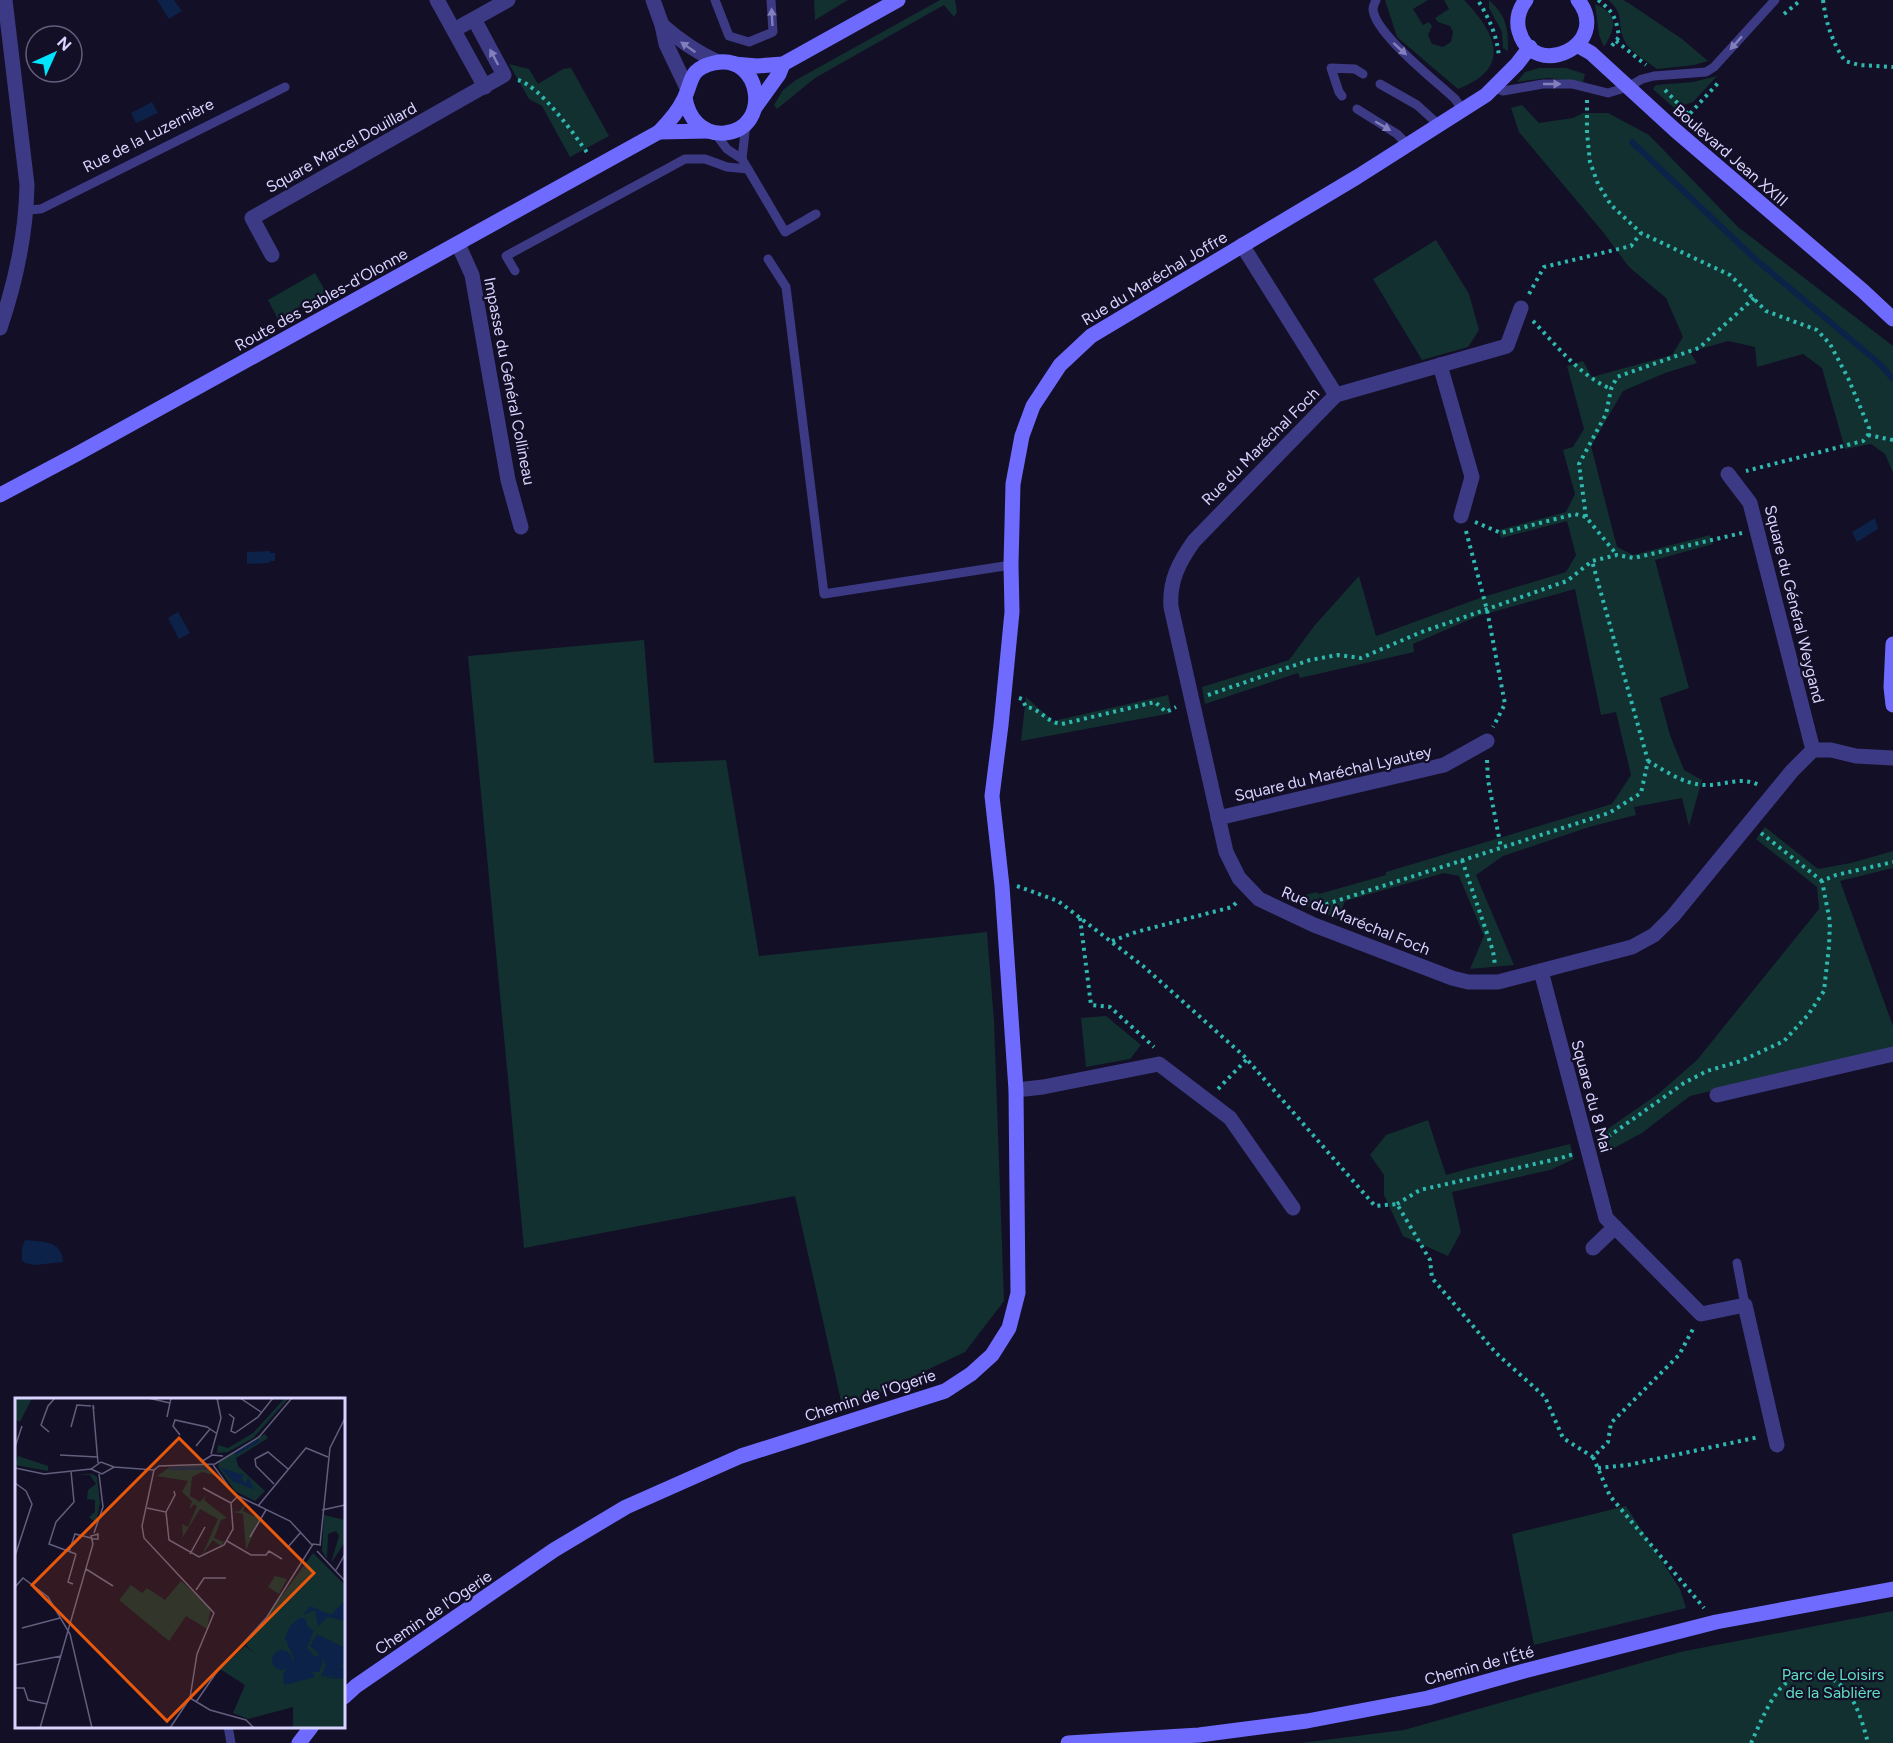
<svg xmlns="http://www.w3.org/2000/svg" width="1893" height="1743" font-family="Figtree,sans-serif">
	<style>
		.green { fill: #12302f }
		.water { fill: #0c2248 }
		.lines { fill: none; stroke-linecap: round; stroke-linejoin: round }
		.stream { stroke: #0c2248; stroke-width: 6 }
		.path { stroke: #2fb8b0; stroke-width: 4; stroke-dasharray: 3 4.5; stroke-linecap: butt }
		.lane { stroke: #3d3a85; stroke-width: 9 }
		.street { stroke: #3d3a85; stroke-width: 15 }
		.secondary { stroke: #6f6bff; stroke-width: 15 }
		.oneway { fill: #837fbc }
		.labels { text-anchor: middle; stroke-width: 4.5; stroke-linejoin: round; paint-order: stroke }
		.street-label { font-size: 16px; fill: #d9d4ff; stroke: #130f26 }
		.park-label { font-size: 16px; fill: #5fe0c0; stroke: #130f26 }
		.inset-river { fill: none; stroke: #0c2248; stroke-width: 3 }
		.inset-road { fill: none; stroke: #625e7d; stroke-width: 1.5 }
		.view { fill: #e8590c; fill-opacity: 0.15; stroke: #e8590c; stroke-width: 3 }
		.inset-edge { fill: none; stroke: #d9d4ff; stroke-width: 3 }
	</style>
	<rect width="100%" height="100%" fill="#130f26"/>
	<g class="green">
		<polygon points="814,0 848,0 815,20"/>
		<polygon points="940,0 955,0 957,12 954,17 944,5 815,78 777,109 774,105 783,90 796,80"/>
		<path d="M 1385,0 L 1428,0 L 1413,9 L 1423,25 L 1429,22 L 1432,26 L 1428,35 L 1432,44 L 1443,47 L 1451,42 L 1453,32 L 1450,26 L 1438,22 L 1435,18 L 1449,9 L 1444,0 L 1464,0 C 1496,33 1513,68 1458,89 L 1397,37 Z"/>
		<path d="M 1489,0 C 1507,17 1508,27 1508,51 L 1503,48 L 1502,32 L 1489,8 Z"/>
		<path d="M 1608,0 L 1623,0 L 1630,4 L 1682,39 L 1708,61 L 1694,65 L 1657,69 C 1647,61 1627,51 1623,37 C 1617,20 1624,13 1608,0 Z"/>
		<path d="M 1595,4 C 1619,14 1616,27 1604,47 L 1599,35 Z"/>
		<polygon points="509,64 529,69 538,84 563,69 571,68 609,136 570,157 542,106 529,99"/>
		<polygon points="1539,68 1566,68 1585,74 1583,82 1547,78 1517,82 1525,72"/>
		<polygon points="1717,76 1693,102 1674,108 1653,89 1656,85 1693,82"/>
		<polygon points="1522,105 1539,123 1573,118 1583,113 1608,113 1649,135 1738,227 1893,346 1893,473 1885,454 1871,444 1845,449 1822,368 1803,354 1757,367 1755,347 1728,341 1690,352 1697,363 1665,373 1623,391 1591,446 1617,547 1633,555 1710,535 1713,544 1655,560 1689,688 1660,698 1670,735 1684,770 1702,780 1689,826 1682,798 1634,807 1636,815 1589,827 1503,856 1476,875 1514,965 1470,969 1484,936 1459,876 1444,873 1345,901 1338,919 1289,899 1317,892 1319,894 1386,875 1386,872 1612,804 1631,775 1616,712 1601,715 1575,589 1478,616 1413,644 1414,652 1300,678 1298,673 1205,704 1202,687 1289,660 1315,625 1359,576 1376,636 1480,598 1566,572 1576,555 1567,521 1501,538 1499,530 1566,512 1575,494 1563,450 1573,447 1584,429 1567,366 1583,361 1592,377 1672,355 1683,337 1666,298 1629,267 1603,232 1519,132 1511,108"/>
		<polygon points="1436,240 1469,294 1479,330 1468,347 1422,360 1373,279"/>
		<polygon points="315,273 326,292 278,319 268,300"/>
		<polygon points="644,640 654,763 726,760 759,956 987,932 994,1021 1004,1301 965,1352 843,1410 795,1196 524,1248 468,656"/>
		<polygon points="1168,695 1172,713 1021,741 1026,697 1053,721"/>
		<polygon points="1765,827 1818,869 1851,863 1893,851 1893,868 1840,881 1893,1026 1893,1048 1690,1096 1642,1133 1601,1155 1596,1137 1658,1094 1697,1060 1819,909 1817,887 1756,839"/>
		<polygon points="1106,1016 1141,1045 1130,1059 1086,1067 1081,1018"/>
		<polygon points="1428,1120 1446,1175 1471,1168 1570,1144 1574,1159 1550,1170 1452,1192 1461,1232 1448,1256 1403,1236 1384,1195 1384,1175 1370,1155 1386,1135"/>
		<polygon points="1626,1506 1680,1589 1686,1608 1534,1645 1512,1534"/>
		<polygon points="1893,1611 1893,1743 1301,1743 1404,1730 1680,1652"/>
	</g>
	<g class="water">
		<polygon points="157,0 174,0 182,11 169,19"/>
		<polygon points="152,102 158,113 136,123 131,113"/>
		<polygon points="1875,518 1878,529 1857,542 1852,532"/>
		<polygon points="270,551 270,553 275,553 275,561 270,561 270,563 247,564 247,552"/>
		<polygon points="178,612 190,633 179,639 168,618"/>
		<path d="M 25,1240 C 43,1242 62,1240 63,1262 L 35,1265 L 25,1263 L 22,1260 L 22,1248 Z"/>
	</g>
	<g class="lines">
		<polyline class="stream" points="1632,142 1754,258 1880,364 1893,379"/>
		<g class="path">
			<path d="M 1598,0 C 1614,12 1616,18 1619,37 L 1610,48"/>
			<path d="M 1823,0 C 1826,23 1832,42 1845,61 L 1859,65 L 1893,67"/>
			<path d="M 1479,2 C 1490,20 1497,36 1499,57"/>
			<polyline points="1784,14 1801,0"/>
			<polyline points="1616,41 1646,65"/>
			<path d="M 518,80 C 540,86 575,135 588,154"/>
			<polyline points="1665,90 1689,115"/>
			<polyline points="1587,100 1587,133 1590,162 1598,184 1611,205 1641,233 1730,275 1766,311 1817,330 1830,344 1848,378 1869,428 1868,435 1863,441 1746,471"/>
			<polyline points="1685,119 1719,82"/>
			<polyline points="1529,294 1544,267 1631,246 1641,233"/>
			<path d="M 1533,321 C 1557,346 1579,375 1611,389"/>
			<polyline points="1868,435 1893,440"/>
			<polyline points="1586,517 1579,464 1606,414 1611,389 1617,377 1699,348 1754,298"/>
			<polyline points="1475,522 1501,533 1575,514 1586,517 1617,555"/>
			<polyline points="1466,531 1487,610 1505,704 1493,727"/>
			<polyline points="1208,695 1310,660 1338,655 1361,658 1419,633 1567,581 1592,561 1617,555 1634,558 1742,533"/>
			<path d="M 1019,698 L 1022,699 L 1026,707 C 1040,708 1047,723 1062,724 L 1155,702 L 1166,712 L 1176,707"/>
			<polyline points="1487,760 1488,780 1501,848"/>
			<path d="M 1648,761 C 1665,771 1684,784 1704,785 C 1723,786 1743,775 1760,786"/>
			<polyline points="1761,833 1822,881"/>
			<polyline points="1462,860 1493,951 1495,965"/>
			<polyline points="1017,886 1058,901 1143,966 1244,1056 1375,1206 1397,1204 1430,1260 1432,1278 1496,1353 1545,1397 1563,1438 1593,1457 1608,1442 1611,1423 1679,1355 1693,1329"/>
			<polyline points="1323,912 1327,904 1609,813 1641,793 1648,761 1592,561"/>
			<polyline points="1080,918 1091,1005 1110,1007 1154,1047"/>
			<polyline points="1112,941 1136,932 1232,907 1238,901"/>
			<polyline points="1218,1089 1247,1059"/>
			<polyline points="1602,1141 1684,1083 1707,1071 1741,1061 1784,1041 1808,1015 1824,991 1829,946 1830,922 1822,881 1836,875 1893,862"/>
			<polyline points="1397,1204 1420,1190 1561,1158 1574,1154"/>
			<polyline points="1593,1457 1610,1496 1704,1608"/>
			<polyline points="1598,1468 1628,1465 1759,1437"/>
			<path d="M 1751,1743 C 1759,1726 1767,1705 1779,1690 C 1787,1680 1799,1674 1811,1674 C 1849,1675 1860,1712 1868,1743"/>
		</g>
		<g class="lane">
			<polyline points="715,0 729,36 749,42 773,32 771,0"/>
			<path d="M 1376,0 C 1375,3 1373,6 1373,9 C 1374,33 1437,82 1455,99 L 1463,110"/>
			<polyline points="1380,84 1417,105 1439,125"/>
			<polyline points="1495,88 1503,91 1543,84 1572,84 1608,93 1628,87 1642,79 1654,76 1706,72 1714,67 1775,0"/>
			<polyline points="1342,96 1339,92 1331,68 1355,69 1363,74"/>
			<polyline points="1357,109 1397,134 1408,145"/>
			<polyline points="715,133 727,149 742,159 785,232 816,214"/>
			<polyline points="742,159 746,123"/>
			<polyline points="27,210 41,209 285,87"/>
			<polyline points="768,259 786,287 824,594 1011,565"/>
			<polyline points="515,271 506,256 685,159 705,159 727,167 748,169"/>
			<polyline points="1737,1263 1745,1305"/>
			<polyline points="228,1726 231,1743"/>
		</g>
		<g class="street">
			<polyline points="437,0 485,87"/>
			<polyline points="653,0 662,25 666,44 687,88"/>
			<path d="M 662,25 C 680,41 696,52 718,62"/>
			<polyline points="454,30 508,0"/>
			<polyline points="458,244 472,275 508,480 521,527"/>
			<path d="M 1242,245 L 1336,395 L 1194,541 C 1179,562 1169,581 1171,607 L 1226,852 L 1239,878 L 1259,899 L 1314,925 L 1452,978 L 1468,982 L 1498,982 L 1632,947 L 1654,935 L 1673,916 L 1792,771 L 1813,750 L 1831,750 L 1856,756 L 1893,758"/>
			<polyline points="272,255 252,218 504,75 474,19"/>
			<path d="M 0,328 C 16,281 26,235 27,185 L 5,0"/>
			<polyline points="1440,365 1472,477 1461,516"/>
			<polyline points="1336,395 1507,346 1521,308"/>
			<polyline points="1728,474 1750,503 1813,750"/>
			<polyline points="1218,818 1444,765 1487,741"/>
			<polyline points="1541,971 1606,1218 1701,1314 1745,1305 1777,1445"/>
			<polyline points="1016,1090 1043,1087 1159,1064 1230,1118 1293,1208"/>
			<polyline points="1717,1095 1893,1054"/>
			<polyline points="1593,1248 1615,1227"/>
		</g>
		<g class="secondary">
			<path d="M 1526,0 C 1519,9 1516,20 1519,31 C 1533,82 1613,45 1578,0"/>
			<polyline points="1577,45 1591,53 1675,130 1863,291 1893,319"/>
			<polyline points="734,64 757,66 783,64 898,0"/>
			<polyline points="756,106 779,74 783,64"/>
			<polyline points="659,132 708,131"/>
			<path d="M 0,495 L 77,454 L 659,132 C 669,122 678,112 684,99 C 693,81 688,69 714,63 C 761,52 773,128 725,133 C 702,135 688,118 685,97"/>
			<polyline points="1893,644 1891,687 1893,705"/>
			<polyline points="344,1697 356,1686 554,1550 626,1507 741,1456 945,1391 971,1374 992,1355 1009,1328 1018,1293 1016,1090 1002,886 992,796 1001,725 1012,612 1011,565 1013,484 1022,436 1033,406 1060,365 1091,336 1357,177 1486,95 1517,64 1530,47"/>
			<polyline points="299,1743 312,1726"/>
			<polyline points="1068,1743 1199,1735 1307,1721 1428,1698 1524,1671 1716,1622 1893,1589"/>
		</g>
	</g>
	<defs><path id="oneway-solid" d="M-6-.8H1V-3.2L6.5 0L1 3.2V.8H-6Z" transform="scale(1.5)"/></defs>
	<g class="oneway">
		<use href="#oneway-solid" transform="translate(772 17) rotate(-93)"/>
		<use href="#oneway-solid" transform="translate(1736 43) rotate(132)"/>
		<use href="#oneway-solid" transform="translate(688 47) rotate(-145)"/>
		<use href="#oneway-solid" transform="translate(1400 49) rotate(42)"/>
		<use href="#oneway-solid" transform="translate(494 57) rotate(-118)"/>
		<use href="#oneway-solid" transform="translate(1552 84)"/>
		<use href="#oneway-solid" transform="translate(1383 126) rotate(30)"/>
	</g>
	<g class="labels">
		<g class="street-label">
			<text transform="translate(148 135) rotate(-27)" y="6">Rue de la Luzernière</text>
			<text transform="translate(341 147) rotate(-29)" y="6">Square Marcel Douillard</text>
			<text transform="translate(1731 155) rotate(41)" y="6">Boulevard Jean XXIII</text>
			<text transform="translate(1154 278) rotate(-31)" y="6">Rue du Maréchal Joffre</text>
			<text transform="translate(321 299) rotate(-29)" y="6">Route des Sables-d'Olonne</text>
			<text transform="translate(510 381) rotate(79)" y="6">Impasse du Général Collineau</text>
			<text transform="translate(1260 446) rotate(-45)" y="6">Rue du Maréchal Foch</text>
			<text transform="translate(1795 604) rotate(76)" y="6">Square du Général Weygand</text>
			<text transform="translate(1333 773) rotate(-13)" y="6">Square du Maréchal Lyautey</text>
			<text transform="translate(1356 920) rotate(22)" y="6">Rue du Maréchal Foch</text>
			<text transform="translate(1592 1096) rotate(75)" y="6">Square du 8 Mai</text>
			<text transform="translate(870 1395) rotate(-18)" y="6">Chemin de l'Ogerie</text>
			<text transform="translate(433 1612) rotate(-34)" y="6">Chemin de l'Ogerie</text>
			<text transform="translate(1479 1665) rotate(-15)" y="6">Chemin de l'Été</text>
		</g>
		<g class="park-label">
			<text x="1833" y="1680">Parc de Loisirs<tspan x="1833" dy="18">de la Sablière</tspan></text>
		</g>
	</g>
	<g transform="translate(15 1398)">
		<rect width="330" height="330" fill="#130f26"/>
		<path d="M 0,0 L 17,0 L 5,24 L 0,21 ZM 270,0 L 274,0 L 238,40 L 213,54 L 202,55 L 203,47 L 213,50 L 238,35 ZM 250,36 L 253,40 L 221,60 L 223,68 L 250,93 L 240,103 L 220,93 L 203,69 L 204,64 ZM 3,58 L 33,68 L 33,73 L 0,67 ZM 193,67 L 203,78 L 187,74 L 177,79 L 175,98 L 185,104 L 192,96 L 189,102 L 212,120 L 206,122 L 199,140 L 209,144 L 206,148 L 198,142 L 187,157 L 203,121 L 185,111 L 163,147 L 168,138 L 167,126 L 173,129 L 182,108 L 179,106 L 174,112 L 177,103 L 167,94 L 173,83 L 142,78 L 155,69 ZM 60,76 L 77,76 L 82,79 L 85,105 L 81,125 L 74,119 L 80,114 L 80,102 L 72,101 L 73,92 L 81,86 L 75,77 ZM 231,104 L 228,113 L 245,121 L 231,152 L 228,116 L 218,114 L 225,113 ZM 309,117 L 330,122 L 330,144 L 316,165 L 324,138 L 321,133 L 313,136 L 312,161 L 307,153 ZM 298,155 L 330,187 L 330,330 L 278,330 L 278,309 L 233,321 L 218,315 L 230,287 L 205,271 L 230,248 L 238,254 L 231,247 ZM 260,178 L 272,181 L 264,196 L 253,189 ZM 166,183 L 196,210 L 192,231 L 171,218 L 154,243 L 104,202 L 116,187 L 127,195 L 132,190 L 150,202 Z" fill="#12302f"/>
		<path d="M 206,70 L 229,77 L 226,81 L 231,85 L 233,79 L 239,91 L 248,95 L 217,83 ZM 328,204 L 330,223 L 313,219 L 303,228 L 300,212 L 288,217 L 295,208 L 316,217 ZM 284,220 L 290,220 L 293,229 L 299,232 L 292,250 L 301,259 L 304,256 L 295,248 L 302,236 L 330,250 L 330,268 L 325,267 L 330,272 L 330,281 L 307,280 L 323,279 L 306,278 L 312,264 L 310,267 L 309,262 L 306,259 L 308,264 L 304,274 L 297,274 L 300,279 L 269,287 L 268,276 L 279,261 L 270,240 L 275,228 ZM257 262a10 10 0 1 1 20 0a10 10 0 1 1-20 0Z" fill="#0c2248"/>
		<path class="inset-river" d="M 220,56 L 244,42M 154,71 L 196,70"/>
		<path class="inset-road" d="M 133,0 L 155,5M 225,0 L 246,14M 79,11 L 78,7 L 83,65M 214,16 L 219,20 L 216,33 L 220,35 L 243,19 L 258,0M 152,19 L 156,0M 56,29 L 62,7 L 76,8M 34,34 L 26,27 L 33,8 L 40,0M 165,37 L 158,28 L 160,22 L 192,29 L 201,35M 181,48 L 195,31M 0,49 L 7,28M 196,56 L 206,20 L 202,0M 45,57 L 82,59M 186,64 L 197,57 L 208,58M 198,67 L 219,96 L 275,123 L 298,148M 0,70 L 29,76 L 76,71 L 86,64 L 99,69M 76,71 L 87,76 L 99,69 L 139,72 L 144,68 L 200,66 L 244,39 L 277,0M 139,72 L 127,128 L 129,140 L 199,215 L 182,256 L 175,300M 56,73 L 59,104 L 41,124 L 34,146 L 61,156M 0,85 L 11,93 L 17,106 L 0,158M 259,86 L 241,68 L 240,61 L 253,54 L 273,71M 188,90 L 216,105M 243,108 L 291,50 L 313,59M 132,110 L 151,114 L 154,142 L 184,159 L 209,147 L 218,131 L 216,105 L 223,98M 307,112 L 330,107M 151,114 L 160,97 L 159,93M 79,135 L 88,109 L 84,76M 235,139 L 251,112M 212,143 L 236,157 L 251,157 L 254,153 L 267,161M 305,147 L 315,50 L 330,20M 273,149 L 286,134M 302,153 L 330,183M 54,154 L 60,136 L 76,140M 175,156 L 190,129M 71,171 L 98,188M 321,172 L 330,156M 58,186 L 53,184 L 61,156M 0,189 L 8,180 L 33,199 L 55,236 L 77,330M 181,192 L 189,180 L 211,180M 7,230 L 45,220M 0,267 L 46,258M 0,290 L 9,290 L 13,302 L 32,306M 175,300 L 195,312 L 231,322 L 239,330M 181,304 L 201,275 L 252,219 L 298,146 L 306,147M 25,330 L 78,146 L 76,138 L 83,136 L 83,141 L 77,141M 155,330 L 175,300"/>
		<path class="view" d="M 164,40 L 299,175 L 152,323 L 17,187 Z"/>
		<rect width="330" height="330" class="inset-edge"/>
	</g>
	<g transform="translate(54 54) rotate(45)"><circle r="28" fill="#130f26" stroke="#625e7d" stroke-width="1.5"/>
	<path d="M0-4.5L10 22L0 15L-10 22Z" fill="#00e5ff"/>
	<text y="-9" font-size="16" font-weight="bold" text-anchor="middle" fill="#d9d4ff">N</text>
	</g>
</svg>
